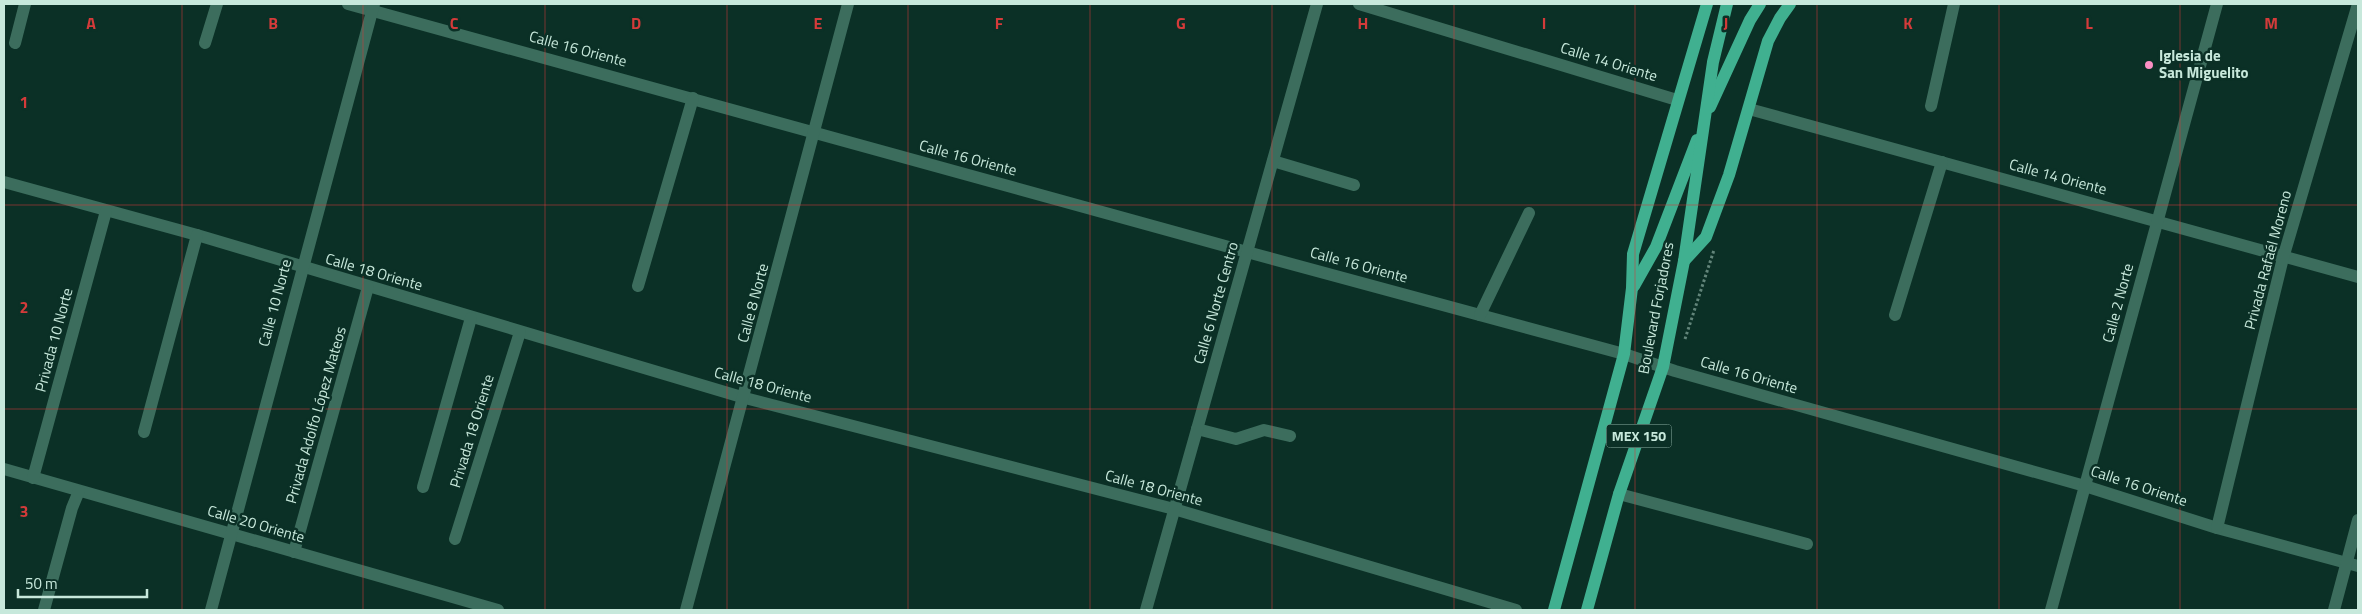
<svg xmlns="http://www.w3.org/2000/svg" width="2362" height="614" font-family="'Titillium Web',sans-serif">
	<style>
		.lines { fill: none; stroke-linecap: round; stroke-linejoin: round }
		.path { stroke: #62857a; stroke-width: 3; stroke-dasharray: 2.5 2.5; stroke-linecap: butt }
		.minor { stroke: #3c6d5d; stroke-width: 12 }
		.major { stroke: #40b090; stroke-width: 12 }
		.grid { fill: none; stroke: #d43b3a; stroke-width: 1; stroke-opacity: 0.55 }
		.poi-dot { fill: #fb8fc3; stroke: #0b3026; stroke-width: 2 }
		.labels { text-anchor: middle; stroke-width: 5; stroke-linejoin: round; paint-order: stroke }
		.shield { fill: #0b3026; stroke: #8fb1a5; stroke-width: 1 }
		.shield-label { font-size: 14px; font-weight: bold; fill: #c7e8db }
		.street-label { font-size: 15px; fill: #c7e8db; stroke: #0b3026 }
		.poi-label { font-size: 15px; font-weight: bold; fill: #c7e8db; stroke: #0b3026; text-anchor: start }
		.grid-label { font-size: 16px; text-anchor: middle; font-weight: bold; fill: #d43b3a; stroke: #0b3026; stroke-width: 5; stroke-linejoin: round; paint-order: stroke }
	</style>
	<rect width="100%" height="100%" fill="#0b3026"/>
	<g class="lines">
		<polyline class="path" points="1685,339 1714,250"/>
		<g class="minor">
			<polyline points="348,4 1247,252 1624,354 1675,371 2085,486 2217,528 2358,566"/>
			<polyline points="1359,4 1677,100"/>
			<polyline points="15,43 25,4"/>
			<polyline points="205,43 217,4"/>
			<polyline points="1931,106 1954,4"/>
			<polyline points="1749,109 2358,277"/>
			<polyline points="1273,161 1354,185"/>
			<polyline points="4,182 197,235 745,398 1174,509 1516,610"/>
			<polyline points="638,286 693,98"/>
			<polyline points="1480,315 1529,213"/>
			<polyline points="1895,315 1942,162"/>
			<polyline points="1197,429 1236,439 1264,430 1290,436"/>
			<polyline points="144,432 197,235"/>
			<polyline points="4,469 498,610"/>
			<polyline points="33,478 106,211"/>
			<polyline points="423,487 471,318"/>
			<polyline points="1619,494 1807,544"/>
			<polyline points="2217,528 2283,258 2358,4"/>
			<polyline points="455,539 520,332"/>
			<polyline points="294,552 368,287"/>
			<polyline points="44,610 72,508 79,491"/>
			<polyline points="211,610 374,4"/>
			<polyline points="686,610 848,4"/>
			<polyline points="1146,610 1317,4"/>
			<polyline points="2051,610 2217,4"/>
			<polyline points="2334,610 2358,520"/>
		</g>
		<g class="major">
			<polyline points="1710,107 1750,20 1760,4"/>
			<polyline points="1684,261 1706,237 1729,175 1768,41 1780,18 1790,4"/>
			<polyline points="1634,286 1656,247 1697,140"/>
			<polyline points="1554,610 1624,354 1632,288 1633,254 1707,4"/>
			<polyline points="1587,610 1619,494 1663,367 1684,261 1713,62 1727,4"/>
		</g>
	</g>
	<path class="grid" d="M 182,4 L 182,610M 363,4 L 363,610M 545,4 L 545,610M 727,4 L 727,610M 908,4 L 908,610M 1090,4 L 1090,610M 1272,4 L 1272,610M 1454,4 L 1454,610M 1635,4 L 1635,610M 1817,4 L 1817,610M 1999,4 L 1999,610M 2180,4 L 2180,610M 4,205 L 2358,205M 4,409 L 2358,409"/>
	<circle class="poi-dot" cx="2149" cy="65" r="5"/>
	<g class="labels">
		<rect class="shield" x="1606.5" y="424.5" width="65" height="23" rx="4"/>
		<g class="shield-label">
			<text x="1639" y="441">MEX 150</text>
		</g>
		<g class="street-label">
			<text transform="translate(578 49) rotate(15)" y="5">Calle 16 Oriente</text>
			<text transform="translate(1609 62) rotate(17)" y="5">Calle 14 Oriente</text>
			<text transform="translate(968 158) rotate(15)" y="5">Calle 16 Oriente</text>
			<text transform="translate(2058 177) rotate(15)" y="5">Calle 14 Oriente</text>
			<text transform="translate(2268 260) rotate(-75)" y="5">Privada Rafaél Moreno</text>
			<text transform="translate(1359 265) rotate(15)" y="5">Calle 16 Oriente</text>
			<text transform="translate(374 272) rotate(16)" y="5">Calle 18 Oriente</text>
			<text transform="translate(275 303) rotate(-75)" y="5">Calle 10 Norte</text>
			<text transform="translate(753 303) rotate(-75)" y="5">Calle 8 Norte</text>
			<text transform="translate(1216 303) rotate(-74)" y="5">Calle 6 Norte Centro</text>
			<text transform="translate(2118 303) rotate(-75)" y="5">Calle 2 Norte</text>
			<text transform="translate(1656 308) rotate(-79)" y="5">Boulevard Forjadores</text>
			<text transform="translate(54 340) rotate(-75)" y="5">Privada 10 Norte</text>
			<text transform="translate(1749 375) rotate(16)" y="5">Calle 16 Oriente</text>
			<text transform="translate(763 385) rotate(15)" y="5">Calle 18 Oriente</text>
			<text transform="translate(316 415) rotate(-74)" y="5">Privada Adolfo López Mateos</text>
			<text transform="translate(472 431) rotate(-73)" y="5">Privada 18 Oriente</text>
			<text transform="translate(2139 486) rotate(18)" y="5">Calle 16 Oriente</text>
			<text transform="translate(1154 488) rotate(15)" y="5">Calle 18 Oriente</text>
			<text transform="translate(256 524) rotate(16)" y="5">Calle 20 Oriente</text>
		</g>
		<g class="poi-label">
			<text x="2159" y="61">Iglesia de<tspan x="2159" dy="17">San Miguelito</tspan></text>
		</g>
	</g>
	<g class="grid-label">
		<text x="91" y="29">A</text>
		<text x="273" y="29">B</text>
		<text x="454" y="29">C</text>
		<text x="636" y="29">D</text>
		<text x="818" y="29">E</text>
		<text x="999" y="29">F</text>
		<text x="1181" y="29">G</text>
		<text x="1363" y="29">H</text>
		<text x="1544" y="29">I</text>
		<text x="1726" y="29">J</text>
		<text x="1908" y="29">K</text>
		<text x="2089" y="29">L</text>
		<text x="2271" y="29">M</text>
		<text x="24" y="108">1</text>
		<text x="24" y="313">2</text>
		<text x="24" y="517">3</text>
	</g>
	<rect width="2362" height="614" fill="none" stroke="#c7e8db" stroke-width="10"/>
	<path d="M18 589v8h129v-8" fill="none" stroke="#c7e8db" stroke-width="2.5"/>
	<text x="25" y="589" font-size="15" fill="#c7e8db" stroke="#0b3026" stroke-width="4" paint-order="stroke">50 m</text>
</svg>
